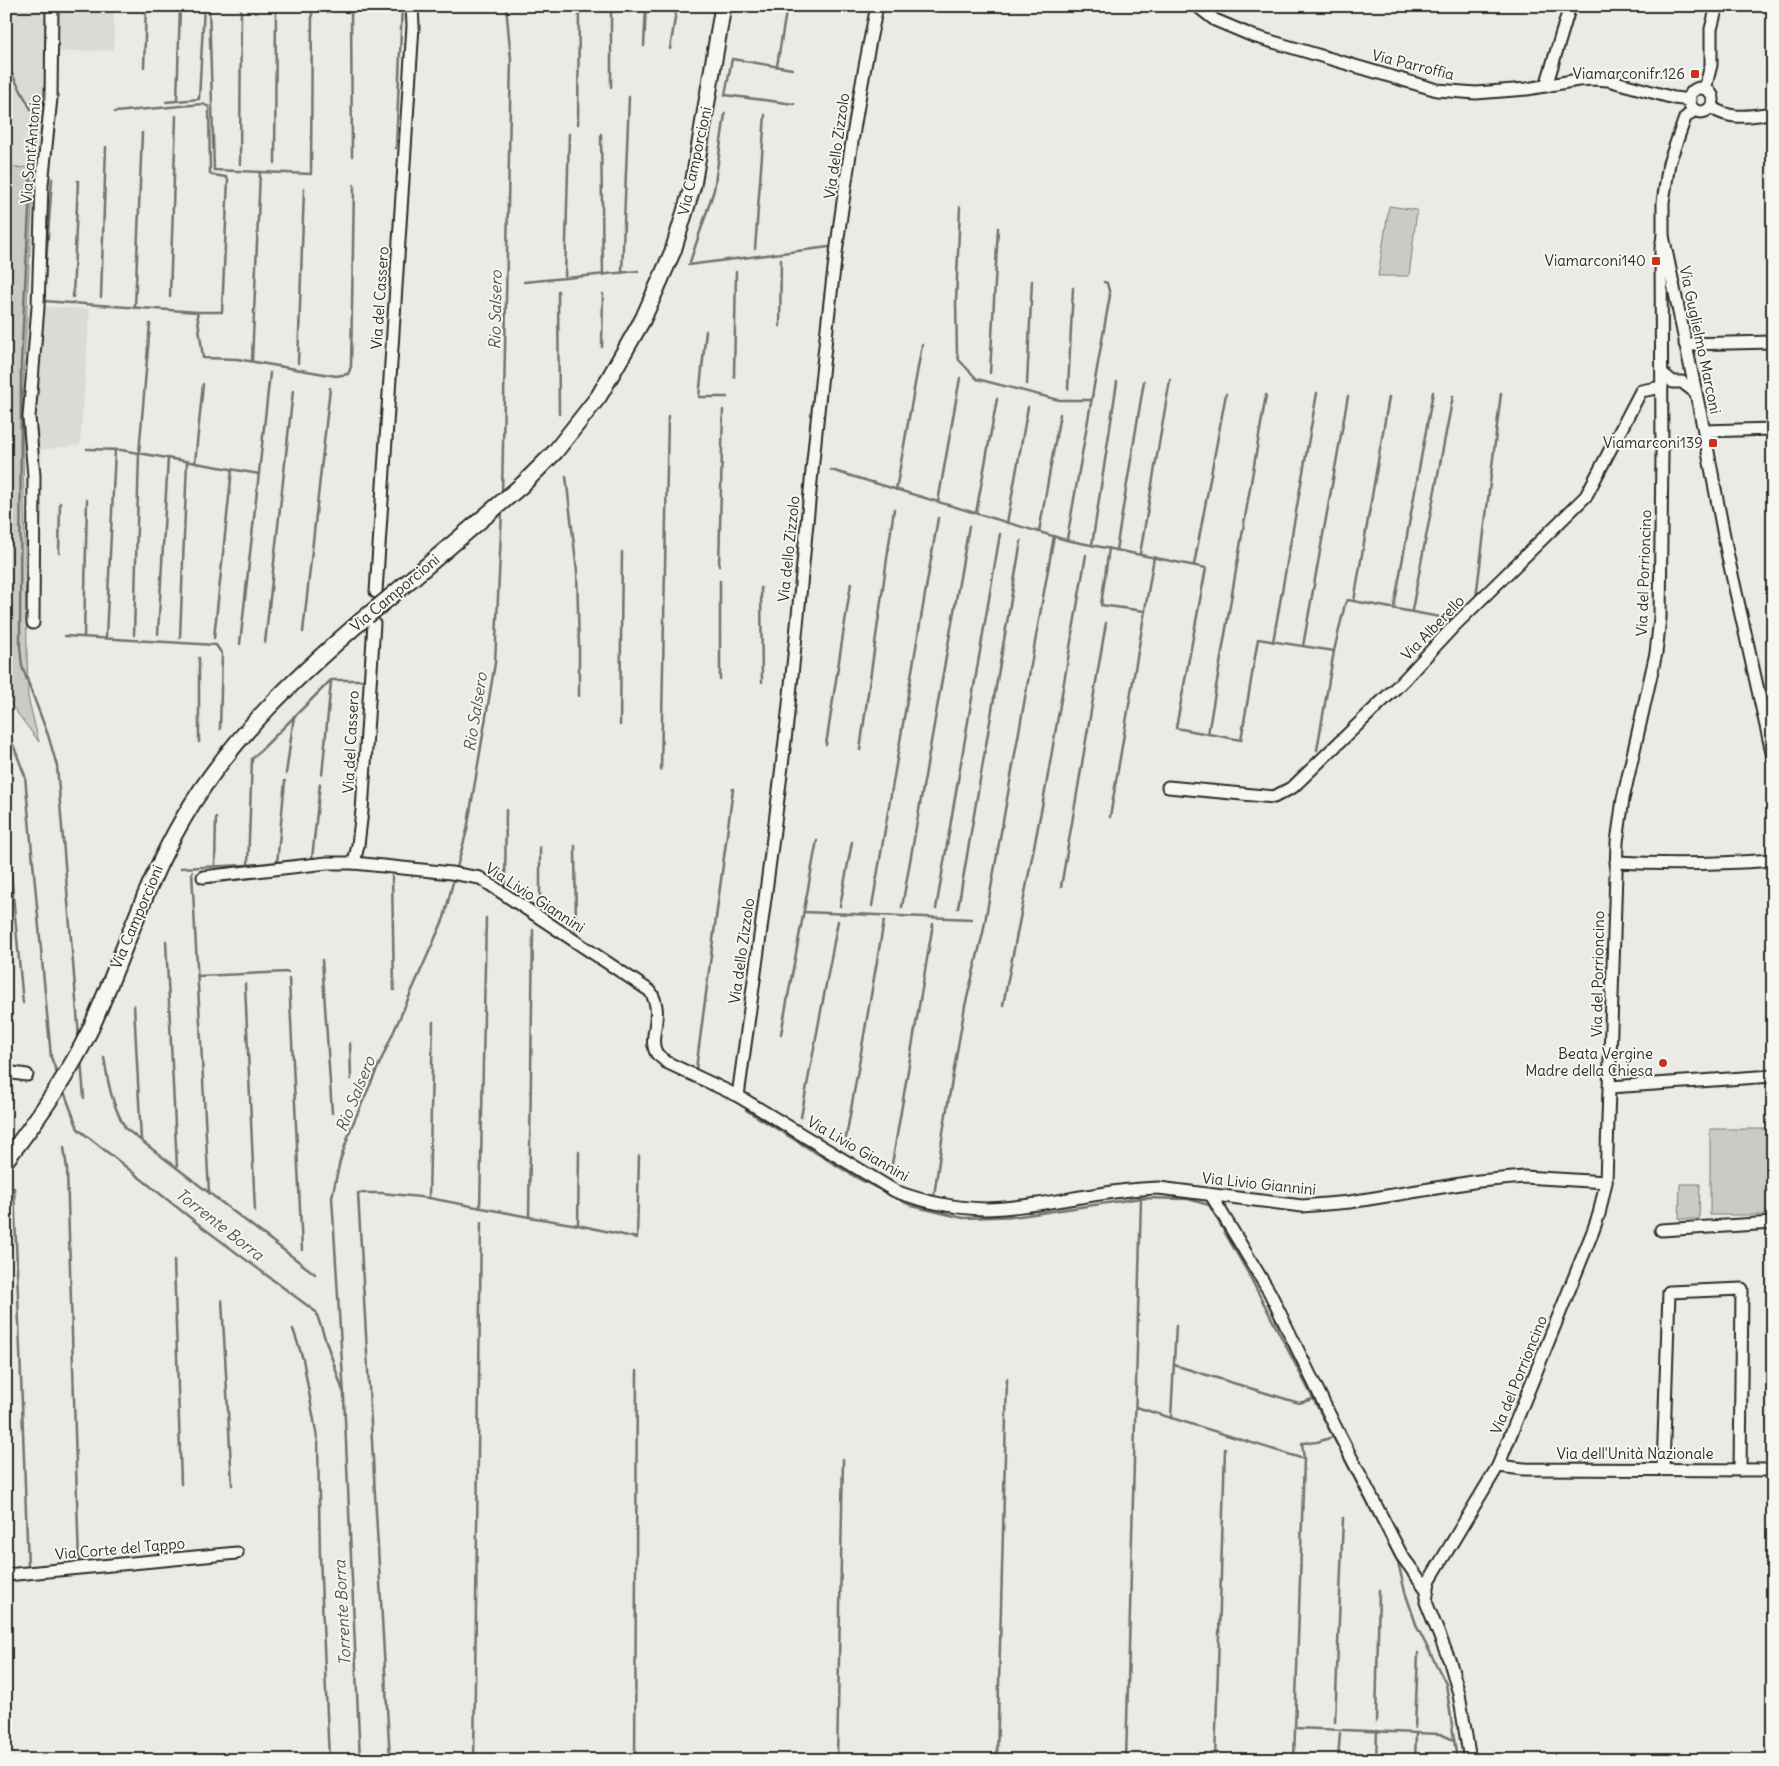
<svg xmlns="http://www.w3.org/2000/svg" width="1779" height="1766" font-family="Delius,sans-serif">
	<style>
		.built { fill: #dadad6 }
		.green { fill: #cacac7; stroke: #7a7a79 }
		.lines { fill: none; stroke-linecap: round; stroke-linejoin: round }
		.stream { stroke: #727270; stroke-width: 2.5 }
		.minor-casing { stroke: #2b2b2b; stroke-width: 15 }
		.secondary-casing { stroke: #2b2b2b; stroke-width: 19 }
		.minor { stroke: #f6f6f2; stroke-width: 11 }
		.secondary { stroke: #f6f6f2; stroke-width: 15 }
		.secondary-bridge-casing { stroke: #2b2b2b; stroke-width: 19; stroke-linecap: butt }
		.secondary-bridge { stroke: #f6f6f2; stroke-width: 15 }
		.poi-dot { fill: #c8321e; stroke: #f6f6f2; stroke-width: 2 }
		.labels { text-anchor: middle; stroke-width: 4; stroke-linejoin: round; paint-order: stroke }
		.street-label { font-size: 15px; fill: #2b2b2b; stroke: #f6f6f2 }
		.poi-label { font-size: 15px; fill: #2b2b2b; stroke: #f6f6f2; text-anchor: end }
		.water-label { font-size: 16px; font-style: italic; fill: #545453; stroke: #f6f6f2 }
	</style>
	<rect width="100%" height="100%" fill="#eaeae6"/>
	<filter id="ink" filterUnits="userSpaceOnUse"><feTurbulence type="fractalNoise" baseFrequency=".02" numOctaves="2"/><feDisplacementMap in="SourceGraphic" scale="10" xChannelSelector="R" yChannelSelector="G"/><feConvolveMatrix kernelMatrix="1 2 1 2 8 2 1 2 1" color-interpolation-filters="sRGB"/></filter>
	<g filter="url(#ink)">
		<g class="built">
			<polygon points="6,6 114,6 114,50 48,52 47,100 34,167 6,168"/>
			<polygon points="26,306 90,309 80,445 23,452 22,402"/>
		</g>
		<g class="green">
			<polygon points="34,167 22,402 28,697 39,742 6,698 6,168"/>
			<polygon points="1389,206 1417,210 1409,276 1378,276"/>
			<rect x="1710" y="1129" width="60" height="86"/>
			<polygon points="1680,1184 1700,1184 1699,1219 1679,1219"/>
		</g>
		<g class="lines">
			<g class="stream">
				<polyline points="209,6 214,170 311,174 312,6"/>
				<polyline points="351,6 352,156"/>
				<polyline points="644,46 646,6"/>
				<polyline points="670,49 677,6"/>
				<polyline points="6,63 34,115 21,363 20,646 22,666 48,735 57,766 79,1037"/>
				<polyline points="777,66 787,6"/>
				<polyline points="144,67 146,6"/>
				<polyline points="792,69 732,59 725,95 794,104"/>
				<polyline points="611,87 611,6"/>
				<polyline points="177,101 180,6"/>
				<polyline points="166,102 199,99 204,6"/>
				<polyline points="115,112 203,104 209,107 210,173 213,175 226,177 228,179 222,312 197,312"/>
				<polyline points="578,124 579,6"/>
				<polyline points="601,134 603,276"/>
				<polyline points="396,148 402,6"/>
				<polyline points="275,163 276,6"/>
				<polyline points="240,164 241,6"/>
				<polyline points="960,207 956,301 957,353 959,360 977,379 1059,400 1091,400"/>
				<polyline points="755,249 765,115"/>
				<polyline points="690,262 714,190 725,114"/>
				<polyline points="688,265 829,247"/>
				<polyline points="622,273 629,97"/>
				<polyline points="565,278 569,134"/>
				<polyline points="524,282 638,271"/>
				<polyline points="44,291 52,179"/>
				<polyline points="558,291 559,414"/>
				<polyline points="73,297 78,181"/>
				<polyline points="101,297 106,147"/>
				<polyline points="170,297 176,116"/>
				<polyline points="43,299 43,301 197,312 203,358 237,359 336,376 348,374 351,367 354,185"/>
				<polyline points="135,308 142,133"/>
				<polyline points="780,326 781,260"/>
				<polyline points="706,331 699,397 727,397"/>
				<polyline points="602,347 603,294"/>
				<polyline points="252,361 260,172"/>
				<polyline points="298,363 304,189"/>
				<polyline points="990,373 998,228"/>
				<polyline points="734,377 736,272"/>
				<polyline points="1027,384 1032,281"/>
				<polyline points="1068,389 1073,288"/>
				<polyline points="87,449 121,450 259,474"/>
				<polyline points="195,463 203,384"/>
				<polyline points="831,470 1066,540 1206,568 1176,728 1241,740 1258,639 1334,651"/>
				<polyline points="566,476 577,571 579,648 579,696"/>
				<polyline points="896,490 922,345"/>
				<polyline points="502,494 511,59 506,6"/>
				<polyline points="938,502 960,378"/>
				<polyline points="976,513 997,399"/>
				<polyline points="1007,523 1028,407"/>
				<polyline points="1039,532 1060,414"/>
				<polyline points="1067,539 1110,295 1107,283 1104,282"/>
				<polyline points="1092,545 1117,382"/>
				<polyline points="1109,548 1101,605 1144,611"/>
				<polyline points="1116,550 1144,381"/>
				<polyline points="59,553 60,503"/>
				<polyline points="1140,554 1170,380"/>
				<polyline points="1194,565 1226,394"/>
				<polyline points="719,566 723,410"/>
				<polyline points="761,588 762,682"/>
				<polyline points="1476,598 1501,393"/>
				<polyline points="1354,601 1389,397"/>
				<polyline points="1394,607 1433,392"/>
				<polyline points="1412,610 1453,396"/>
				<polyline points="303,632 330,388"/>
				<polyline points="158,634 168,458"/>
				<polyline points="134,635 139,453 150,324"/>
				<polyline points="65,636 216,645 222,654 220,729"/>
				<polyline points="84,637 87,500"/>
				<polyline points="106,637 115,450"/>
				<polyline points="180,638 187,461"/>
				<polyline points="214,638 232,469"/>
				<polyline points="1273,642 1317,393"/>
				<polyline points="265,643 293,391"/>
				<polyline points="240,644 270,373"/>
				<polyline points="1303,646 1348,396"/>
				<polyline points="720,679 720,581"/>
				<polyline points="620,725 622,552"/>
				<polyline points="6,726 25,776 51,1057 58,1076"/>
				<polyline points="1208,734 1266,395"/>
				<polyline points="199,742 199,658"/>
				<polyline points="826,745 851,583"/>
				<polyline points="860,750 894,509"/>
				<polyline points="1317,750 1334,651 1345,604 1348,600 1456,620"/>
				<polyline points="661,770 668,416"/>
				<polyline points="286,774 294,716"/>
				<polyline points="322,775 331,682"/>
				<polyline points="1110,817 1154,557"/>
				<polyline points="6,819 23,1003"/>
				<polyline points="575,846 576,931"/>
				<polyline points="540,847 540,907"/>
				<polyline points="312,859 320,784"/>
				<polyline points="275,864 277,864 285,781"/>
				<polyline points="248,865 252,759 331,680 364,680"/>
				<polyline points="215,866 216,818"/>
				<polyline points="181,868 267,864"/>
				<polyline points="456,871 467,830 495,663 502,510"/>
				<polyline points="192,872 209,1193"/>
				<polyline points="392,875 394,990"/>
				<polyline points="505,885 506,810"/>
				<polyline points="1061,887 1106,623"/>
				<polyline points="840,906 852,842"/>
				<polyline points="872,906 938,518"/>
				<polyline points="902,907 969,526"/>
				<polyline points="958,908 1021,541"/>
				<polyline points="936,909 1000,534"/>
				<polyline points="804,912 972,919"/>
				<polyline points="166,941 177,1167"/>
				<polyline points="322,960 332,1113"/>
				<polyline points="198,976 288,972"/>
				<polyline points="289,979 302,1250"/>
				<polyline points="245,984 255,1211"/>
				<polyline points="6,1002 8,1031"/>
				<polyline points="134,1005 141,1140"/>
				<polyline points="1003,1005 1046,786 1086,555"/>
				<polyline points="781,1034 817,840"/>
				<polyline points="350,1043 351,1079"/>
				<path d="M 104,1057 C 108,1084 112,1105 126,1129 L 315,1274"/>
				<polyline points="81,1060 84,1098"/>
				<polyline points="696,1069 733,789"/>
				<polyline points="63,1089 78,1129 202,1227 316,1312 343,1391"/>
				<polyline points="746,1110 857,1178 912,1206 963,1218 1020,1216 1141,1198 1188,1199 1209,1205 1248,1273 1398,1562 1405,1592 1417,1627 1446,1684 1457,1760"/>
				<polyline points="801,1117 838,921"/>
				<polyline points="846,1138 884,921"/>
				<polyline points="64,1147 67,1169 79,1564"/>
				<polyline points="891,1170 933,924"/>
				<polyline points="14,1188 28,1566"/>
				<polyline points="934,1196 944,1126 965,1006 983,933 1054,536"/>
				<polyline points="429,1198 433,1022"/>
				<polyline points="480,1208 486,918"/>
				<polyline points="529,1217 533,930"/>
				<polyline points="578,1225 579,1152"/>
				<polyline points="174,1260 181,1484"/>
				<polyline points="222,1300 232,1485"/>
				<polyline points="293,1329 303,1359 318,1443 320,1556 329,1760"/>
				<polyline points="1174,1365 1299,1403 1313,1399"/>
				<polyline points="344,1396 332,1197 340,1161 351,1128 444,918 454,878"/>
				<polyline points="344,1397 360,1760"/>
				<polyline points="1136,1407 1304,1459"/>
				<polyline points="1171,1418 1176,1325"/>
				<polyline points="1335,1722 1343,1518"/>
				<polyline points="1376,1722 1379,1590"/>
				<polyline points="1295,1728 1440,1734 1454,1740"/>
				<polyline points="1415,1728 1418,1653"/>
				<polyline points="390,1760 358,1193 382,1193 429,1198 529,1217 578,1225 637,1238 639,1156"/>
				<polyline points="474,1760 481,1223"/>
				<polyline points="635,1760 637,1371"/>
				<polyline points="837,1760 843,1459"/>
				<polyline points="997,1760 1007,1379"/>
				<polyline points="1126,1760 1141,1199"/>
				<polyline points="1215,1760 1225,1449"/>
				<polyline points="1294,1760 1304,1459 1302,1443 1317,1442 1333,1437"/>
				<polyline points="1338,1760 1340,1733"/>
				<polyline points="1376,1760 1377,1731"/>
				<polyline points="1415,1760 1416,1734"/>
			</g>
			<defs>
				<g id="minor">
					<polyline points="1197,6 1215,20 1253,36 1437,90 1476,93 1527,89 1578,80 1593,79 1608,80 1674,98 1690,100"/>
					<polyline points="1546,86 1570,6"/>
					<circle cx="1701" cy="100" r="12"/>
					<polyline points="1705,89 1711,65 1711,29 1717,6"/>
					<path d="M 1711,107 C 1731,121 1751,116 1773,113"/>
					<polyline points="1694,110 1685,118 1669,163 1663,202 1663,236 1704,431 1728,557 1773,757"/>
					<polyline points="1685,344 1773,342"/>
					<polyline points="1662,373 1673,382 1682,382 1695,392"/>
					<polyline points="1704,431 1773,429"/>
					<path d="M 376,592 C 388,404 401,215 413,26 L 412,6"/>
					<polyline points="33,623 34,476 29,417 38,307 42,185 51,98 52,6"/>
					<polyline points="1168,787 1274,797 1293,787 1403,681 1453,627 1586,496 1641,391 1662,387"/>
					<path d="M 1616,862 C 1669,865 1720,864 1773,860"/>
					<polyline points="354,863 358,845 362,811 374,623"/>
					<path d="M 203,877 L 327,863 L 354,863 L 451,873 L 480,878 L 650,991 C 666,1015 646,1038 657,1054 C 660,1057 664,1059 666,1062 L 738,1096 L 895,1191 C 924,1202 953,1208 985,1209 C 1002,1209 1020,1206 1038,1204 C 1078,1198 1119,1189 1159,1188 L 1302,1206 L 1350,1202 L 1479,1181 L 1524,1177 L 1606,1182"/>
					<polyline points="6,1072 27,1075"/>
					<polyline points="1610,1087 1773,1076"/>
					<path d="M 738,1096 C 755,972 773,848 787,723 C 813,484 827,242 877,6"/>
					<polyline points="1211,1195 1270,1293 1335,1426 1402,1556 1427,1590"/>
					<polyline points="1661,1230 1773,1223"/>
					<polyline points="1498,1466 1524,1469 1773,1470"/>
					<polyline points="1663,1469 1669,1292 1742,1289 1740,1470"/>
					<polyline points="6,1575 237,1553"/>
					<polyline points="1470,1760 1459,1694 1450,1662 1426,1602 1429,1581 1498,1466 1593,1231 1599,1214 1606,1182 1617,842 1623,799 1656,653 1660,618 1662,454 1661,248 1663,236"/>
				</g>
				<g id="secondary">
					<polyline points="389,598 522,485 555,452 599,396 643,319 673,251 693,185 723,6"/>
					<path d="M 6,1160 C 38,1119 68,1076 90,1030 C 122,960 144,886 183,819 C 229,739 297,676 367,616"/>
				</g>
			</defs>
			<use href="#minor" class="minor-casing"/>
			<use href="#secondary" class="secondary-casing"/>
			<use href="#minor" class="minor"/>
			<use href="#secondary" class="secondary"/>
			<defs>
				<polyline id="secondary-bridge" points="367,616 389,598"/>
			</defs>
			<use href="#secondary-bridge" class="secondary-bridge-casing"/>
			<use href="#secondary-bridge" class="secondary-bridge"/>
		</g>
	</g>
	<g class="poi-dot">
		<rect x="1690" y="69" width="10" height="10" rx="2.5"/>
		<rect x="1651" y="256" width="10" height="10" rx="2.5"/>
		<rect x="1708" y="438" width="10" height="10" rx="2.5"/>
		<circle cx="1663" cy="1063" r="5"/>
	</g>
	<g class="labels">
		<g class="street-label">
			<text transform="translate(1413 65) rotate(14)" y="5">Via Parroffia</text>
			<text transform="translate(837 146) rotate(-82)" y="5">Via dello Zizzolo</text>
			<text transform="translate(31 149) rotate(-85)" y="5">Via Sant'Antonio</text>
			<text transform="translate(695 161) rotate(-78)" y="5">Via Camporcioni</text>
			<text transform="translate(380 298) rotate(-86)" y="5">Via del Cassero</text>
			<text transform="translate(1700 340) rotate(78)" y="5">Via Guglielmo Marconi</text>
			<text transform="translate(789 549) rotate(-84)" y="5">Via dello Zizzolo</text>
			<text transform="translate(1644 573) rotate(-88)" y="5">Via del Porrioncino</text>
			<text transform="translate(395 593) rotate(-40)" y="5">Via Camporcioni</text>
			<text transform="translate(1433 628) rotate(-46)" y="5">Via Alberello</text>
			<text transform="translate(351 742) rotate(-87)" y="5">Via del Cassero</text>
			<text transform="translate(535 898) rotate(33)" y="5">Via Livio Giannini</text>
			<text transform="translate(137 917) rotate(-67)" y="5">Via Camporcioni</text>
			<text transform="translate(742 951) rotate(-82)" y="5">Via dello Zizzolo</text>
			<text transform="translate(1598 974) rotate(-89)" y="5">Via del Porrioncino</text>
			<text transform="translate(858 1149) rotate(30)" y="5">Via Livio Giannini</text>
			<text transform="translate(1259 1184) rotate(6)" y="5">Via Livio Giannini</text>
			<text transform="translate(1519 1375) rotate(-68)" y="5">Via del Porrioncino</text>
			<text x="1635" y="1459">Via dell'Unità Nazionale</text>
			<text transform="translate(120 1549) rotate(-5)" y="5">Via Corte del Tappo</text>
		</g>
		<g class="poi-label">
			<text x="1685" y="79">Viamarconifr.126</text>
			<text x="1646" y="266">Viamarconi140</text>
			<text x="1703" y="448">Viamarconi139</text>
			<text x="1653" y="1059">Beata Vergine<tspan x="1653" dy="17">Madre della Chiesa</tspan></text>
		</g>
		<g class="water-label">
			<text transform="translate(495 310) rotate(-89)" y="6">Rio Salsero</text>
			<text transform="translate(475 712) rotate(-81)" y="6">Rio Salsero</text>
			<text transform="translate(355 1094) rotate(-68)" y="6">Rio Salsero</text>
			<text transform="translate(220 1224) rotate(38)" y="6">Torrente Borra</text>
			<text transform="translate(342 1613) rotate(-93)" y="6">Torrente Borra</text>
		</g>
	</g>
	<rect width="1779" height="1766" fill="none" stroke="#f6f6f2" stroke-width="25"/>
	<rect x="12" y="12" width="1754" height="1741" fill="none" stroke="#2b2b2b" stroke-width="2" filter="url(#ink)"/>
</svg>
